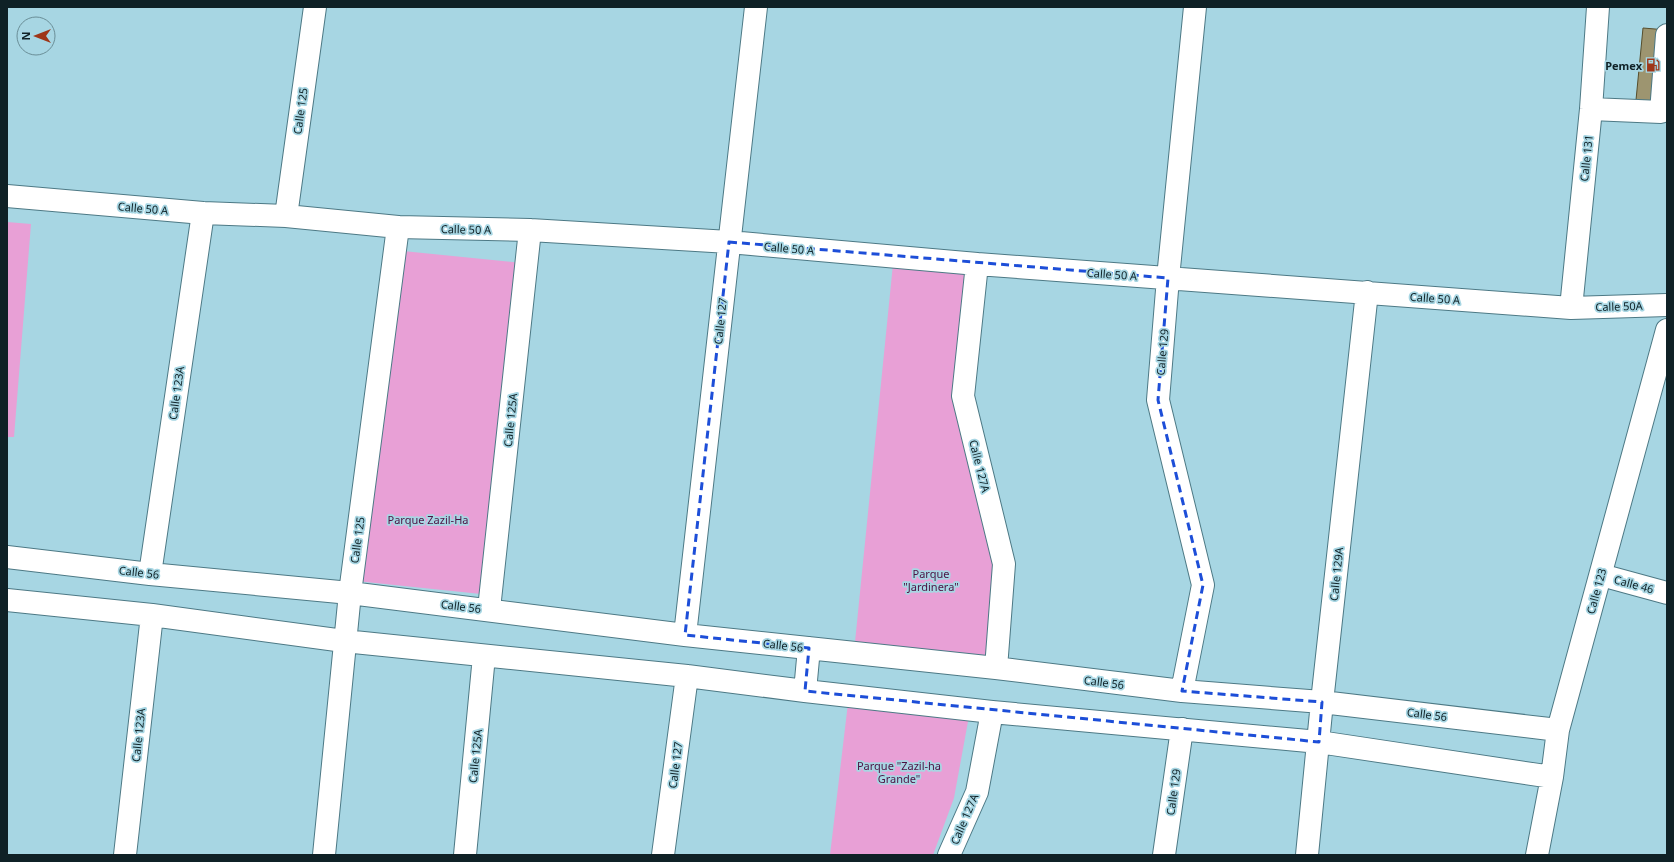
<svg xmlns="http://www.w3.org/2000/svg" width="1674" height="862" viewBox="0 0 1674 862" font-family="'Noto Sans',sans-serif">
  <style>
    .green { fill: #e8a0d6 }
    .building { fill: #9d9570; stroke: #574e2c }
    .lines { fill: none; stroke-linecap: round; stroke-linejoin: round }
    .minor-casing { stroke: #4d7985; stroke-width: 24 }
    .minor { stroke: #fff; stroke-width: 22 }
    .marked { fill: none; stroke: #1d4ed8; stroke-width: 3; stroke-dasharray: 8 5; stroke-linejoin: round }
    .labels { text-anchor: middle; dominant-baseline: central; stroke-width: 3.5; stroke-linejoin: round; paint-order: stroke }
    .poi-label { font-size: 11px; font-weight: bold; fill: #0f2126; stroke: #a7d6e3; text-anchor: end }
    .street-label { font-size: 11px; fill: #0f2126; stroke: #a7d6e3 }
    .park-label { font-size: 11px; fill: #4d1142; stroke: #a7d6e3 }
  </style>
  <rect width="100%" height="100%" fill="#a7d6e3"/>
  <path class="green" d="M7,222L31,224L14,437H7Z
    M403,251L522,263L481,594L356,581Z
    M893,264L973,271L959,404L1001,572L994,656L855,642Z
    M848,703L969,716L954,798L933,855H830Z"/>
  <path class="building" d="M1643,28L1667,30V104L1636,100Z"/>
  <g class="lines">
    <g class="minor-casing">
      <path id="minor" d="M1591,109L1661,112L1667,35
        M7,196L203,213L286,216L398,227L530,230L729,242L977,264L1571,308L1667,305
        M286,216L315,7
        M977,264L963,396L1004,564L996,668
        M1571,308L1591,109L1598,7
        M7,557L150,574L350,593L685,635L996,668L1182,691L1322,702L1558,730
        M150,574L203,213
        M1601,575L1667,593
        M7,600L152,615L344,641L687,676L805,691L992,712L1319,742L1552,777
        M489,609L530,230
        M685,635L756,7
        M805,691L809,648
        M1182,691L1203,585L1158,400L1168,278L1195,7
        M125,855L152,615
        M324,855L350,593L398,227
        M465,855L484,656
        M663,855L687,676
        M949,855L977,792L992,712
        M1164,855L1182,729
        M1307,855L1322,702L1367,292
        M1537,855L1552,777L1558,730L1667,330"/>
    </g>
    <use href="#minor" class="minor"/>
  </g>
  <path class="marked" d="M729,242L1168,278L1158,400L1203,585L1182,691L1322,702L1319,742L805,691L809,648L685,635Z"/>
  <defs>
    <g id="fuel-bare" transform="scale(1.08)"><path d="M-5.5-6h7V0h2V4h1.3V-2.5L3-4.5l.8-.8L6-3V5H2.5V1h-1V6h-7ZM-4.2-4.7v3.2H.2V-4.7Z" fill="#9e3618" stroke="#a7d6e3" stroke-width="2.5" paint-order="stroke"/></g>
  </defs>
  <g fill-rule="evenodd">
    <use href="#fuel-bare" x="1653" y="65"/>
  </g>
  <g class="labels">
    <g class="poi-label">
      <text x="1642" y="65">Pemex</text>
    </g>
    <g class="street-label">
      <text transform="translate(300 111) rotate(-82)">Calle 125</text>
      <text transform="translate(1586 158) rotate(-84)">Calle 131</text>
      <text transform="translate(143 208) rotate(5)">Calle 50 A</text>
      <text transform="translate(466 229) rotate(1)">Calle 50 A</text>
      <text transform="translate(789 248) rotate(5)">Calle 50 A</text>
      <text transform="translate(1112 274) rotate(4)">Calle 50 A</text>
      <text transform="translate(1435 298) rotate(4)">Calle 50 A</text>
      <text transform="translate(1619 306) rotate(-2)">Calle 50A</text>
      <text transform="translate(720 321) rotate(-84)">Calle 127</text>
      <text transform="translate(1162 352) rotate(-85)">Calle 129</text>
      <text transform="translate(176 393) rotate(-82)">Calle 123A</text>
      <text transform="translate(510 420) rotate(-84)">Calle 125A</text>
      <text transform="translate(980 466) rotate(76)">Calle 127A</text>
      <text transform="translate(357 540) rotate(-82)">Calle 125</text>
      <text transform="translate(139 572) rotate(6)">Calle 56</text>
      <text transform="translate(1336 574) rotate(-84)">Calle 129A</text>
      <text transform="translate(1634 584) rotate(15)">Calle 46</text>
      <text transform="translate(1596 591) rotate(-75)">Calle 123</text>
      <text transform="translate(461 606) rotate(7)">Calle 56</text>
      <text transform="translate(783 645) rotate(6)">Calle 56</text>
      <text transform="translate(1104 682) rotate(7)">Calle 56</text>
      <text transform="translate(1427 714) rotate(7)">Calle 56</text>
      <text transform="translate(138 735) rotate(-84)">Calle 123A</text>
      <text transform="translate(475 756) rotate(-84)">Calle 125A</text>
      <text transform="translate(675 765) rotate(-83)">Calle 127</text>
      <text transform="translate(1173 792) rotate(-82)">Calle 129</text>
      <text transform="translate(964 819) rotate(-67)">Calle 127A</text>
    </g>
    <g class="park-label">
      <text x="428" y="519">Parque Zazil-Ha</text>
      <text x="931" y="573">Parque<tspan x="931" dy="13">"Jardinera"</tspan></text>
      <text x="899" y="765">Parque "Zazil-ha<tspan x="899" dy="13">Grande"</tspan></text>
    </g>
  </g>
  <rect width="1674" height="862" fill="none" stroke="#0f2126" stroke-width="16"/>
  <g transform="translate(36 36) rotate(270)"><circle r="19" fill="#a7d6e3" stroke="#6a8e97"/>
  <path d="M0-3L7 15L0 10L-7 15Z" fill="#9e3618"/>
  <text y="-6" font-size="11" font-weight="bold" text-anchor="middle" fill="#0f2126">N</text>
  </g>
</svg>
